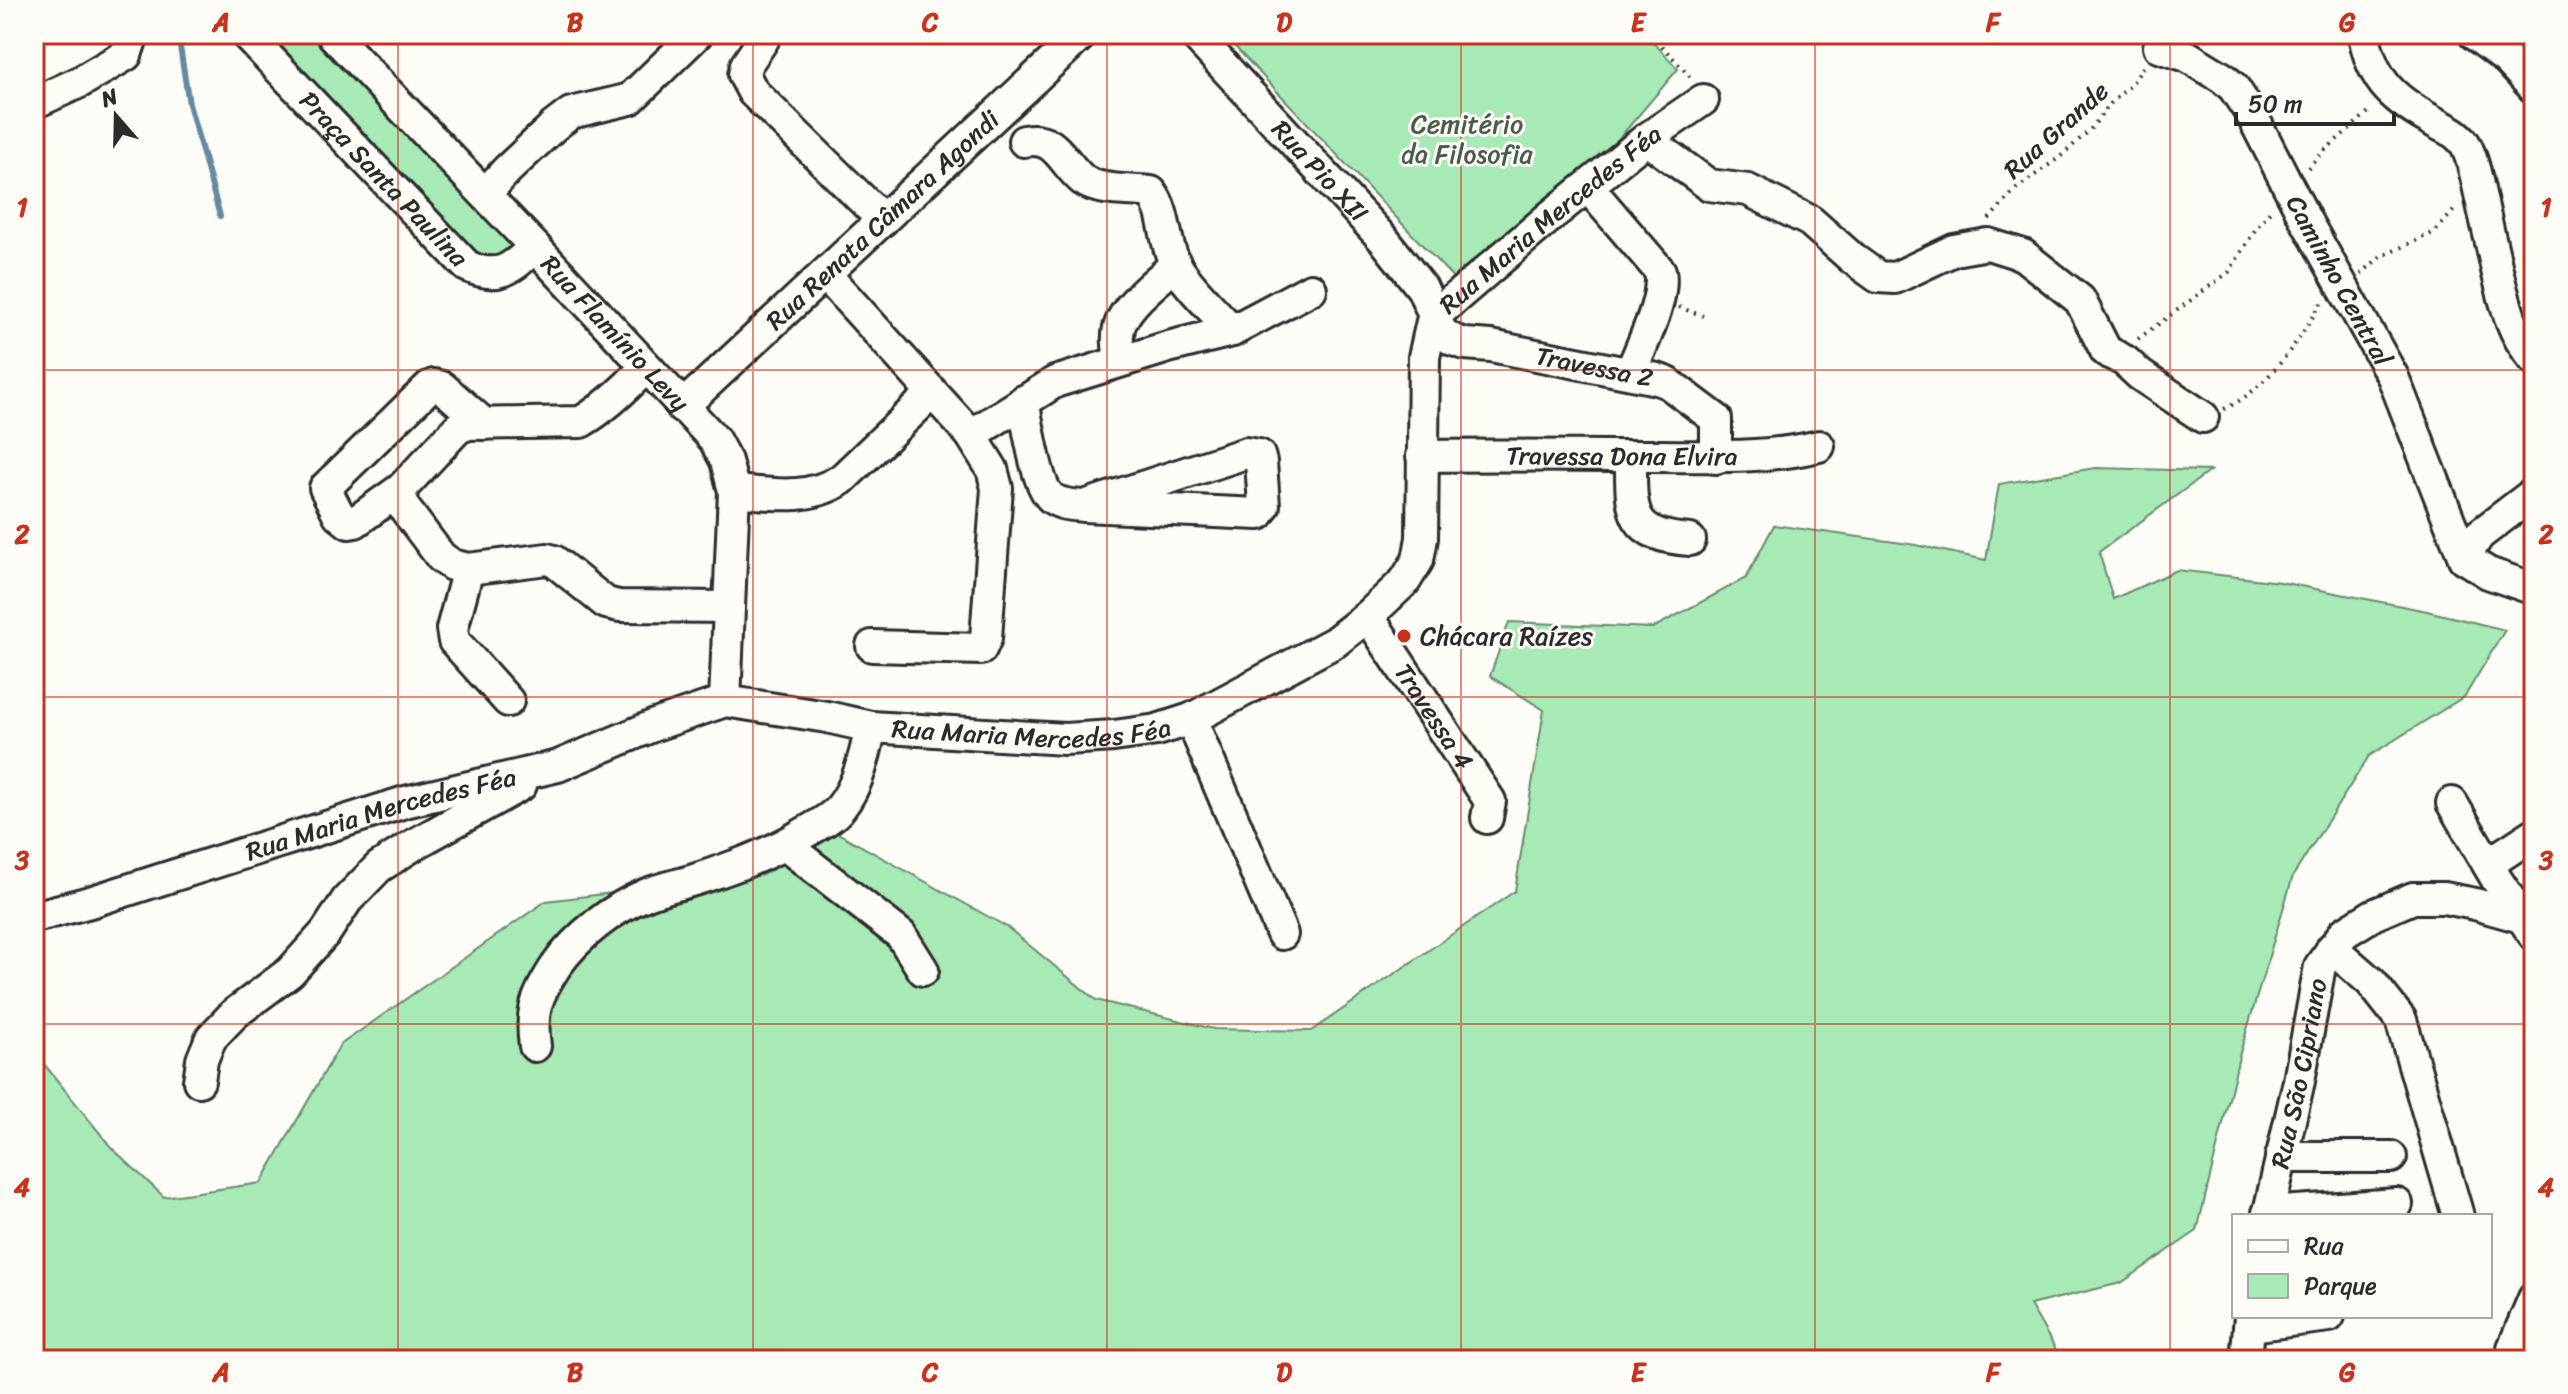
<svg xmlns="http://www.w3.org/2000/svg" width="2568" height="1394" viewBox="0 0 2568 1394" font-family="Sriracha,sans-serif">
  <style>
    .green { fill: #a7eab5; stroke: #698a70; stroke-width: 2 }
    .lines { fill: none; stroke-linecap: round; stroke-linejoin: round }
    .stream { stroke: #65899f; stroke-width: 6 }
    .minor-casing { stroke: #2b2b2b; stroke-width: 36 }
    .path { stroke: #2b2b2b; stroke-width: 4; stroke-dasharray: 2 6; stroke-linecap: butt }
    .minor { stroke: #fdfcf7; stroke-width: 30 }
    .grid { fill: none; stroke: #c8321e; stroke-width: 2; stroke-opacity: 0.55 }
    .poi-dot { fill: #c8321e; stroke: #fdfcf7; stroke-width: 3 }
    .labels { text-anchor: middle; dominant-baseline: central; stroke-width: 6; stroke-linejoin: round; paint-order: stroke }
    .park-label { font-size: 26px; fill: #4a5b4e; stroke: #fdfcf7 }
    .street-label { font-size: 26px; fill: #2b2b2b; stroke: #fdfcf7 }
    .poi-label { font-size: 26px; fill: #2b2b2b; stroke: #fdfcf7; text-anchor: start }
    .neatline { fill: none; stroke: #c8321e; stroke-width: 3 }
    .grid-label { font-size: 26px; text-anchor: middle; font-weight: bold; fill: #c8321e }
  </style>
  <rect width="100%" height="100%" fill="#fdfcf7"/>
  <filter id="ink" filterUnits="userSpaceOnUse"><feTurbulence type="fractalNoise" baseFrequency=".0125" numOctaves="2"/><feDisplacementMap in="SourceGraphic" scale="16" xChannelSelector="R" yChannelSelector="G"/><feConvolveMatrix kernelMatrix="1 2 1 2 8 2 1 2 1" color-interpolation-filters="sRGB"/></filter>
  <g filter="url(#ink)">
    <path class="green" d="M260,34H329L506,227L514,259L480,257Z
      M1223,34H1646L1678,69L1604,156L1460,285Z
      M2095,468L2210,471L2099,552L2113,599L2177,570L2280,582L2427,611L2505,630L2465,696L2369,756L2293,876L2240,1053L2197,1231L2121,1283L2030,1305L2062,1360H34V1059H40L111,1147L164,1197L261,1183L340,1045L546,901L762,875L834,831L1007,927L1096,1000L1214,1029L1311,1031L1515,891L1544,710L1490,676L1509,622L1653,628L1746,578L1774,525L1916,545L1986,560L1999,484Z"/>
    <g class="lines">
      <path class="stream" d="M178,34L189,104L220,216"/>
      <g class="minor-casing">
        <g id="minor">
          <path id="s1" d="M246,34L467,266C499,281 512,268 535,247"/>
          <path id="s2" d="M332,34L535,247L714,439L726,461L734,491L725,701"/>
          <path id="s3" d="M1194,34L1385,241L1422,288L1442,333L1453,340L1465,344L1491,346L1657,379L1668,383L1716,419V458"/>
          <path d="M2364,34C2372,83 2396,101 2438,124C2449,130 2460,134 2466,146C2474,162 2477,181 2481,199C2486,222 2492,246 2497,270C2505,303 2511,332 2534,359"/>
          <path d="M2474,34L2508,60L2534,88"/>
          <path d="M763,40L746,65L744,75L753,92L883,220"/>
          <path id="s4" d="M2159,47L2187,56L2223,78L2234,88L2253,117L2305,219L2393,377L2464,558"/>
          <path d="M34,103L80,82L126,55L133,34"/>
          <path d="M1646,139L1709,185L1748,190L1810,221L1853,259L1878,277L1895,278L1954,250L1988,244L2023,255L2080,300L2106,351L2125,361L2140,375L2203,417"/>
          <path d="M1024,141C1056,134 1062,163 1083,180C1100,192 1129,189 1151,192C1167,213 1163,240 1175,263C1185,284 1216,312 1232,331"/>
          <path d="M1588,187L1660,271C1666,298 1641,346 1631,372"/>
          <path d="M485,194L507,170L554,126L571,113L630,99L697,34"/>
          <path d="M825,274L971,435L992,469L997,488L986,638L981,649L872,646"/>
          <path d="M1120,361C1119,352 1117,343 1118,335C1119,308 1157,282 1175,265"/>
          <path d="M645,368C626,388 605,408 581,422L468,424L458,428L401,489L402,505L441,557L452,565L468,569L547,559L554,561L606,603L619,606L729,607"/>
          <path d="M1023,401C1028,422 1036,488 1053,499C1062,505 1073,505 1084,506L1246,453L1259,455L1261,462L1264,506L1259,514L1084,506"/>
          <path id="s5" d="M682,407L1082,34"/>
          <path d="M971,435L1055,382L1168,347L1232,331L1311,289"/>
          <path id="s6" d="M1422,456C1499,455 1577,456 1655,456C1710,456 1765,459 1819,446"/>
          <path d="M1631,457C1631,510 1628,536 1690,540"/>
          <path d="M401,489L355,522L349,523L339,515L325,488L429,387L434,385L442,387L484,424"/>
          <path d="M734,491C772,494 809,501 842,479L932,393"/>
          <path d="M2464,558L2479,535L2534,493"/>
          <path d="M2464,558L2488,573L2534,589"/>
          <path d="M468,569L452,629L454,641L508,701"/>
          <path id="s7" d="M1368,616L1490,801L1487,818"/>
          <path d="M1191,719L1282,934"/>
          <path d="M2452,803L2497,880L2534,935"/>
          <path d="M785,845L901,935L923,970"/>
          <path d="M2488,864L2534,834"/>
          <path id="s8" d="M34,917L90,902L405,802L558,766L655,725L725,701L827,717L871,727L1065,739L1114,736L1157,730L1191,719L1335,642L1368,616L1405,581L1418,560L1422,538L1424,357L1433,317L1553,214L1646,139L1703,100"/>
          <path d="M2332,948L2371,982L2401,1020L2458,1216"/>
          <path d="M535,1046C530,1011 537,995 556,966C577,936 613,908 647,894C662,888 678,885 694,880C731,868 768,855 801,835C814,827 831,820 841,807C859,784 865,754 871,727"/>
          <path d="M199,1081L202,1060L211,1038L234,1014L290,972L326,932L347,900L379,867L415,844L521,785"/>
          <path d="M2281,1157H2391"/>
          <path d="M2268,1213L2397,1204"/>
          <path id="s9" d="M2268,1216L2299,1081L2320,966L2344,933L2373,915L2413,898H2444L2475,904L2521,917"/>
          <path d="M2250,1326L2329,1316"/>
          <path d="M2246,1360L2250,1316"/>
          <path d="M2514,1360L2513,1348L2534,1298"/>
        </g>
      </g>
      <path class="path" d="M1651,34L1693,80
        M2308,168L2323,152L2372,109
        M1989,219L2016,189L2061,156L2089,131L2111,103L2131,85L2144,66
        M2361,274L2380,257L2435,232L2457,207
        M1679,307L1703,316
        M2138,339L2229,272L2255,230L2273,207
        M2224,409C2268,389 2298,341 2322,302"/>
      <use href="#minor" class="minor"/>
    </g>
  </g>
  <path class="grid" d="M398,34V1360M753,34V1360M1107,34V1360M1461,34V1360M1815,34V1360M2170,34V1360M34,370H2534M34,697H2534M34,1024H2534"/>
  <circle class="poi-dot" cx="1404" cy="636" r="8"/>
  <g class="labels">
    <g class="park-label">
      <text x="1467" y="124">Cemitério<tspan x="1467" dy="30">da Filosofia</tspan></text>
    </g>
    <g class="street-label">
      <text transform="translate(2056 130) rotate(-42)">Rua Grande</text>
      <text stroke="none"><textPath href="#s3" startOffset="186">Rua Pio XII</textPath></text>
      <text stroke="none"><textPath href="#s1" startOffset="200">Praça Santa Paulina</textPath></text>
      <text stroke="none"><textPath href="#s8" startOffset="1874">Rua Maria Mercedes Féa</textPath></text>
      <text stroke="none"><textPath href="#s5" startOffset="274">Rua Renata Câmara Agondi</textPath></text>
      <text stroke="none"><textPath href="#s4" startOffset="306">Caminho Central</textPath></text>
      <text stroke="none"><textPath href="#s2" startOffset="412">Rua Flamínio Levy</textPath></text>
      <text stroke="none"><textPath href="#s3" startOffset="548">Travessa 2</textPath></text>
      <text stroke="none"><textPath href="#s6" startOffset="200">Travessa Dona Elvira</textPath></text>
      <text stroke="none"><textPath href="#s7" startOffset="120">Travessa 4</textPath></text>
      <text stroke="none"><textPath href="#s8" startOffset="1034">Rua Maria Mercedes Féa</textPath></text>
      <text stroke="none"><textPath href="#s8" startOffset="362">Rua Maria Mercedes Féa</textPath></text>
      <text stroke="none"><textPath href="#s9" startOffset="146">Rua São Cipriano</textPath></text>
    </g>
    <g class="poi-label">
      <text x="1420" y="636">Chácara Raízes</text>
    </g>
  </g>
  <rect width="2568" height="1394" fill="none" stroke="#fdfcf7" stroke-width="88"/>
  <rect x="2232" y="1214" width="260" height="104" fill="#fdfcf7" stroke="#a9a8a5" stroke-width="2"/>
  <rect x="2248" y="1240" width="40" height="12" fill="#fdfcf7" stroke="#a9a8a5" stroke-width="2"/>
  <text x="2304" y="1254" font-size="24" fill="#2b2b2b">Rua</text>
  <rect x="2248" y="1274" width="40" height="24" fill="#a7eab5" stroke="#a9a8a5" stroke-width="2"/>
  <text x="2304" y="1294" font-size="24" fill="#2b2b2b">Parque</text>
  <g transform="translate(116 116) rotate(340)" stroke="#fdfcf7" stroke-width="6" paint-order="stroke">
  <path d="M0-6L14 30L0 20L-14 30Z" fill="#2b2b2b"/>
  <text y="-12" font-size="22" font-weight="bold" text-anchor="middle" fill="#2b2b2b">N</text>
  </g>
  <path d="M2236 112v12h158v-12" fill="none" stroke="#2b2b2b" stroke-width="4"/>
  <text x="2248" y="112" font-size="24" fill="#2b2b2b" stroke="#fdfcf7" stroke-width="6" paint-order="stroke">50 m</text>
  <rect x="44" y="44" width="2480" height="1306" class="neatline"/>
  <g class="grid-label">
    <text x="221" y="31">A</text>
    <text x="575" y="31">B</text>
    <text x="930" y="31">C</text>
    <text x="1284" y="31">D</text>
    <text x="1638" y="31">E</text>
    <text x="1993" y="31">F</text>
    <text x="2347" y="31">G</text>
    <text x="22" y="216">1</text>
    <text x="2546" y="216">1</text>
    <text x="22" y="543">2</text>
    <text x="2546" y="543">2</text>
    <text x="22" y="869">3</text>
    <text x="2546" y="869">3</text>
    <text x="22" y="1196">4</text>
    <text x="2546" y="1196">4</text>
    <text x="221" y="1381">A</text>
    <text x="575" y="1381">B</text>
    <text x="930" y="1381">C</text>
    <text x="1284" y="1381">D</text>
    <text x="1638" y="1381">E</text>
    <text x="1993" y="1381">F</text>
    <text x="2347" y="1381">G</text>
  </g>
</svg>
